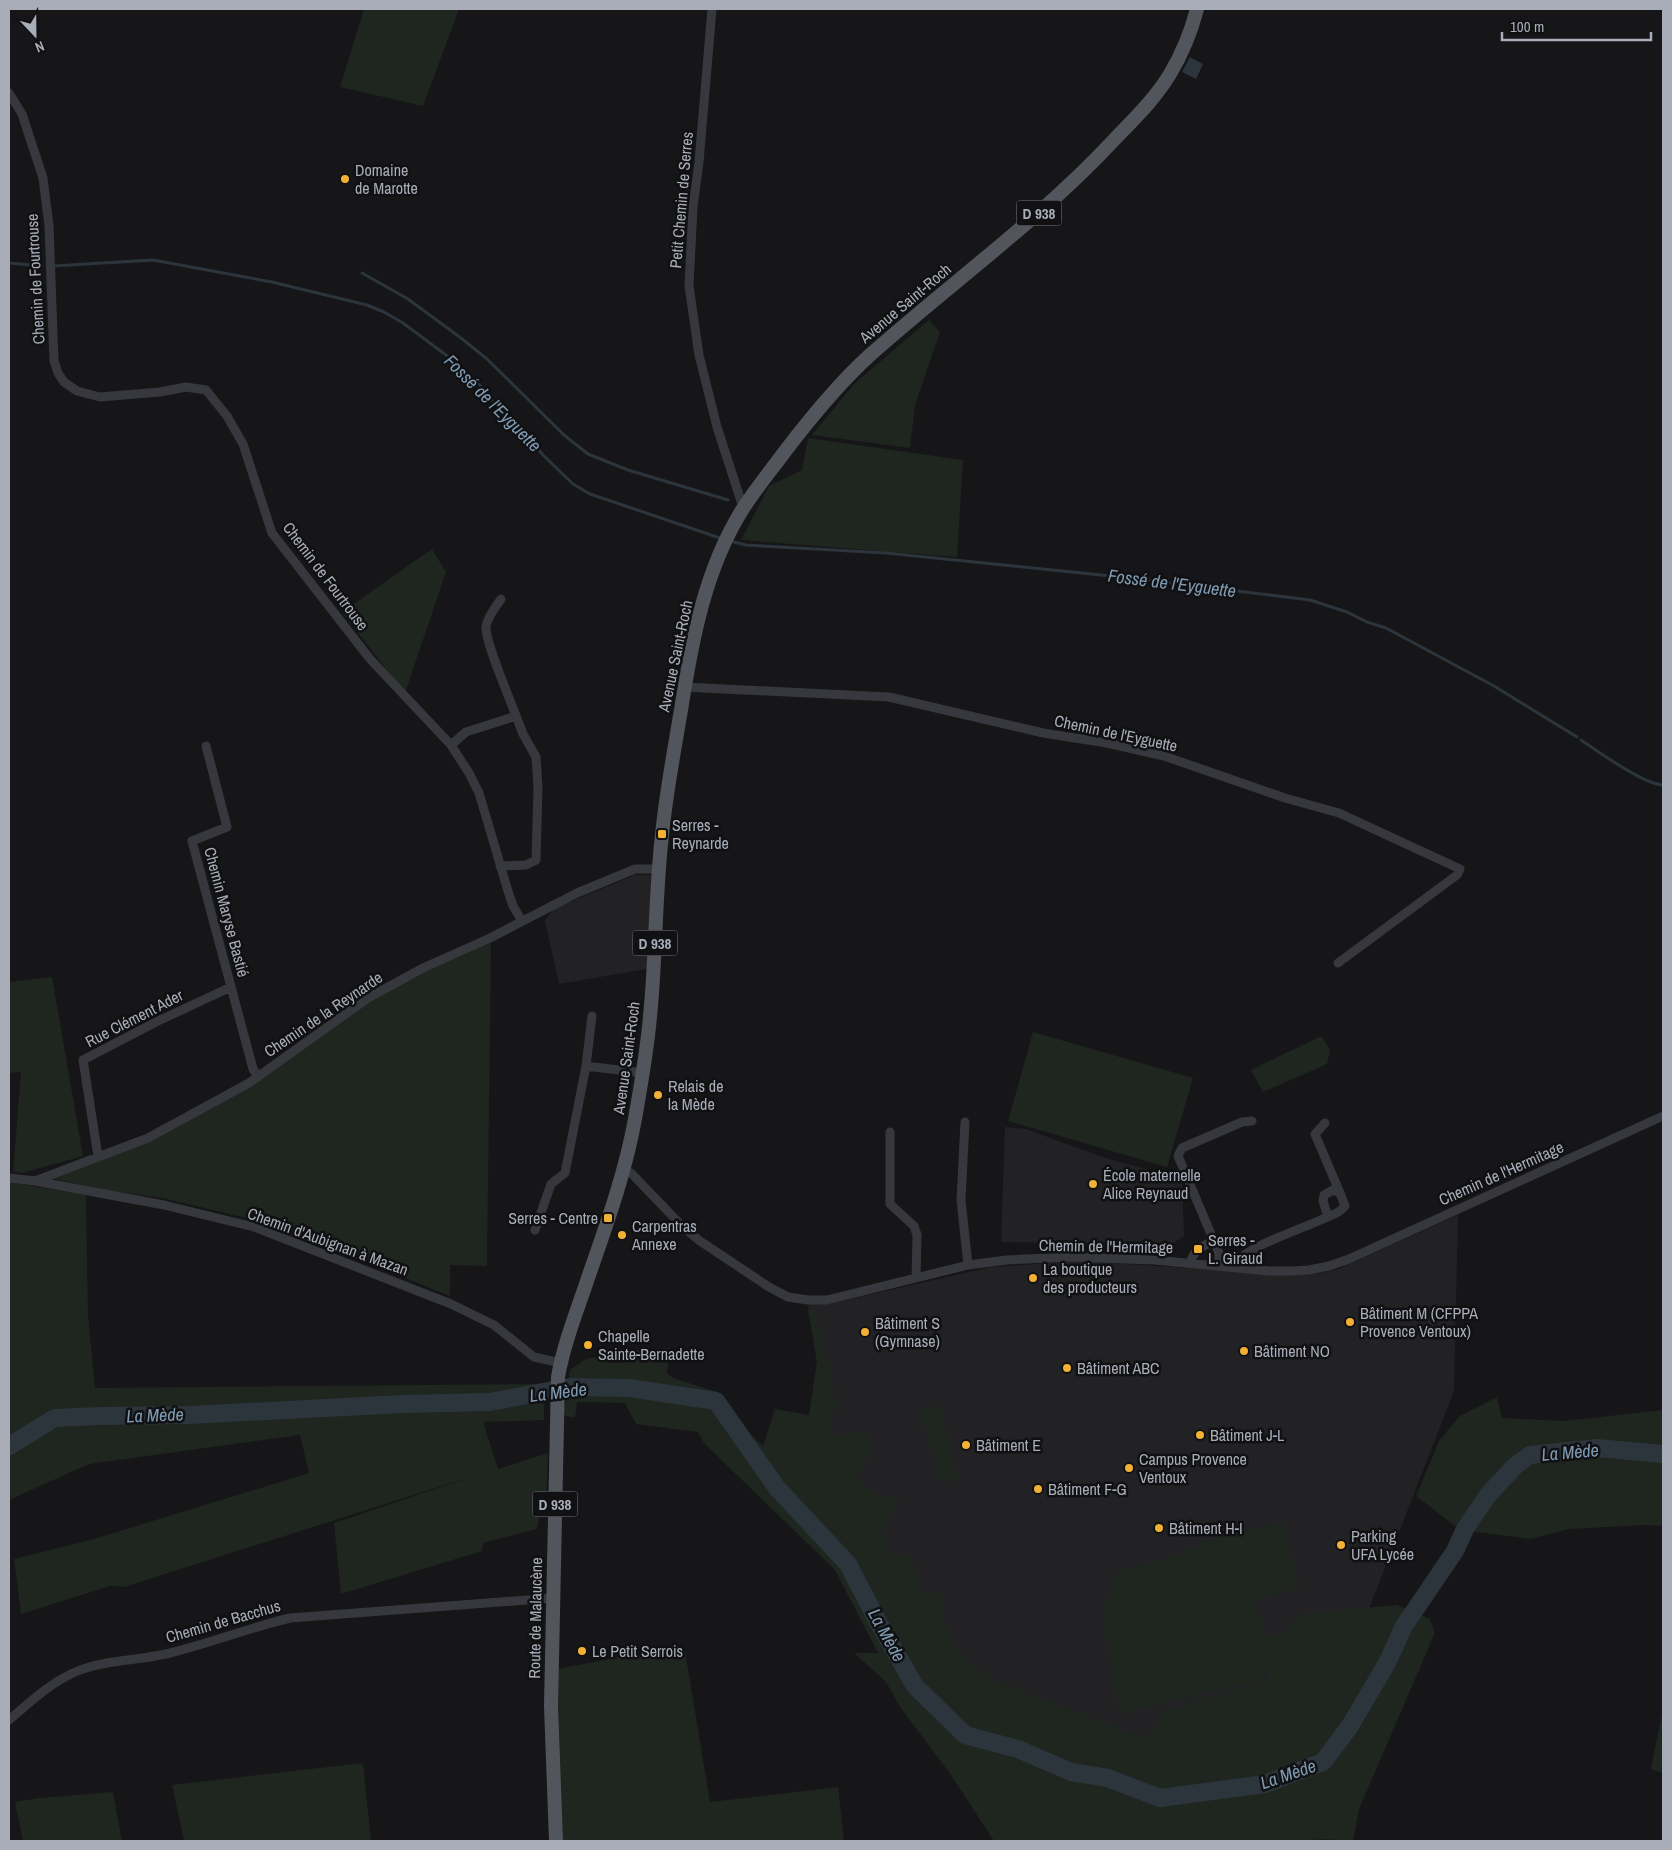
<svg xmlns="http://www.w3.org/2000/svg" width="1672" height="1850" viewBox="0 0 1672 1850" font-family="'Archivo Narrow',sans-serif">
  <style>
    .built { fill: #222225 }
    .green { fill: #1e261f }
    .water { fill: #2c353c }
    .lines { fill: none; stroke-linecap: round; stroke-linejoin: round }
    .stream { stroke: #2c353c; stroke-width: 3 }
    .river { stroke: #2c353c; stroke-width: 18 }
    .minor { stroke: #37383d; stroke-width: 9 }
    .primary { stroke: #53555c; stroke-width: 14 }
    .poi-dot { fill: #f2b134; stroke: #111113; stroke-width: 2 }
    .labels { text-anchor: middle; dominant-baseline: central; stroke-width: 5; stroke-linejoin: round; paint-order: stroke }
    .shield { fill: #111113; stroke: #7b7e86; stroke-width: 1 }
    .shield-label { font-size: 15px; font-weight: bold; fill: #a8adb8 }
    .poi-label { font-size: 16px; fill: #a8adb8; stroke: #111113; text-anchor: start }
    .street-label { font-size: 16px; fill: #a8adb8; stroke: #111113 }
    .water-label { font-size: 18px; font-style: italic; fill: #7f9bb3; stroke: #111113 }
  </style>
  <rect width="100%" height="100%" fill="#161618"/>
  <path class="built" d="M635,875H653L647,969L559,984L545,921L553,909Z
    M1005,1127L1026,1129L1102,1157L1182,1179L1184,1236L1172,1244L1001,1242Z
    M1458,1215L1454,1391L1353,1650L1182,1754L925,1653L809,1416L817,1362L808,1309L809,1304H829L991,1267L1052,1263L1082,1261L1294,1275L1317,1274L1338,1269Z"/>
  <path class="green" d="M364,9H459L423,106L340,87Z
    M929,320L940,332L915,405L910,448L812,435L854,384Z
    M808,438L963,460L957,557L741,540L769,486L802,470Z
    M432,549L446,572L405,693L342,612Z
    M491,941L487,1266L450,1265V1296L346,1254L251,1219L162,1198L104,1190L51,1178L155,1139L368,1000L425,971Z
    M52,977L83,1156L22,1173L13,1172L21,1072L9,1073V982Z
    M1033,1032L1193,1078L1167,1167L1008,1121Z
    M1321,1036L1330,1050L1327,1064L1263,1092L1251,1070Z
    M9,1182L86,1195L88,1316L95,1388L544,1384V1420L483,1422L498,1469L548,1453L546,1506L540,1509L537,1529L483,1543L482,1551L341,1594L334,1523L480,1474L124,1587L110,1586L21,1614L14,1559L94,1539L309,1473L300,1435L89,1464L9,1500Z
    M815,1308L837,1407L828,1421L832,1436L865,1430L872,1450L856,1480L873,1492L900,1502L882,1530L888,1556L911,1554L920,1594L940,1593L943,1618L952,1639L969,1662L994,1680L1145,1739L1166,1711L1267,1679L1265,1639L1264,1678L1119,1715L1102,1613L1119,1569C1153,1568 1181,1550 1213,1540C1237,1533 1261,1528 1284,1522L1299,1587L1254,1600L1264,1631L1265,1637L1281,1633L1301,1614L1397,1605L1430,1619L1435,1633L1359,1809L1353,1841L1304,1838L1335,1841H994L951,1775L900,1707L886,1682L854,1653H878L835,1570L704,1443L698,1432L636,1424L625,1403L577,1402L575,1418L563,1415L570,1370L586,1359L631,1350L670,1348L667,1373L673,1378L717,1392L740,1424L763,1446L775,1409L809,1415L817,1362L808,1309Z
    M1497,1397L1502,1418L1564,1421L1663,1410V1450L1595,1444L1528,1451L1509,1465L1482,1495L1459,1529L1416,1496L1439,1441L1460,1416Z
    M939,1405L959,1481H940L920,1411Z
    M1596,1452L1663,1458V1526L1645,1525L1569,1529L1531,1539L1468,1531L1491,1496L1517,1469L1531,1459Z
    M662,1646L685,1651L710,1802L838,1787L844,1841H561L557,1669L637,1654Z
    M1663,1709V1773L1651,1769Z
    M363,1763L371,1841H184L172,1785Z
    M113,1792L122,1841H23L15,1802L39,1798Z"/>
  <path class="water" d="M1190,57L1203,64L1196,79L1182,72Z"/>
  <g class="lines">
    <path class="stream" d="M9,263L42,266
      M53,266L153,260L272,282L367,305L384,312L403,323L450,358L478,383L503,414L531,440L543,455L573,484L590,494L720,538
      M362,273L408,299L461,338L487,359L564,435L588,454L628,470L728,500
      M734,542L746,545L886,553L1130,578L1310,600L1347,612L1367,622L1386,628L1494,686L1577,737
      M1581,740C1599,752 1643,784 1663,785"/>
    <path class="river" d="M9,1446L55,1418L99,1416L189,1415L402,1404L490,1402L570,1387L629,1388L716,1401L777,1488L848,1564L878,1622L915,1686L965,1735L1018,1749L1071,1772L1108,1778L1160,1798L1265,1784L1323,1762L1350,1726L1387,1663L1404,1626L1455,1551L1465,1529L1488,1495L1515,1466L1530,1455L1597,1448L1663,1454"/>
    <path class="minor" d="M712,9L699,162L693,207L689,286L699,355L717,427L741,501L745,505
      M9,93L22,114L43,178L49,226L54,361L58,373L64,382L77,391L100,397L160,392L186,387L206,390L227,416L243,444L272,533L370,659L451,745L469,773L479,793L508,891L513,906L522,921
      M501,599C496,607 487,617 486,627C485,642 510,699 516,716
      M684,687L889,697L1043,733L1107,743L1164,756L1285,798L1339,813L1460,869L1457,875L1338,963
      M451,745L466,732L516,716L523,734L536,757L538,787L536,860L526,865L500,866
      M206,746L227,827L192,841L253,1069L258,1077
      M586,1066L592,1016
      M965,1122L961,1200L968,1265
      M1325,1123L1315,1134L1340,1193
      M890,1132V1204L914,1226L917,1235L916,1278
      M98,1156L83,1060L158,1021L231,987
      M624,1171L631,1173L683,1227L700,1241L769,1287L788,1297L808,1300H827L968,1265L1007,1260L1071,1257L1154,1260L1269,1271H1293L1309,1270L1329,1266L1349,1259L1663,1116
      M9,1178L35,1181L164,1205L254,1227L451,1304L494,1325L534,1357L561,1363
      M35,1181L148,1138L249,1083L368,998L423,968L490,938L577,893L635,869H659
      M535,1230L551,1184L565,1173L586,1066L643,1073
      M1190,1263C1194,1250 1202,1246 1214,1241
      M1219,1265V1253L1178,1156L1182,1148L1242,1122L1252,1121
      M1233,1266C1245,1246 1303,1229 1325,1218C1332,1215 1340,1213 1345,1206L1340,1193L1333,1190L1324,1195L1323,1201L1328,1217
      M9,1720C29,1703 49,1684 73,1673C101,1660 135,1661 166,1654C208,1644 248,1628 290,1618L553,1598"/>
    <path class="primary" d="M556,1841L551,1706L558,1377C564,1343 577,1311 588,1278C606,1226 625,1174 635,1119C641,1085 647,1051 650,1017C656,957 655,896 662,835C666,793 674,752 681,710C692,640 705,568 744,507C757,487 772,469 786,450C812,416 838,384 870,355C951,283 1039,220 1113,141C1133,120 1155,99 1170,74C1182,54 1191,32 1197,9"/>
  </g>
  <g class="poi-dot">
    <circle cx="345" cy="179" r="5"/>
    <rect x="657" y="829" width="10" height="10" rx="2.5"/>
    <circle cx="658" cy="1095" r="5"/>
    <circle cx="1093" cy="1184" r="5"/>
    <rect x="603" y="1213" width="10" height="10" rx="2.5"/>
    <circle cx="622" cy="1235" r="5"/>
    <rect x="1193" y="1244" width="10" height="10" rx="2.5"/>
    <circle cx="1033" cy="1278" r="5"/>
    <circle cx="1350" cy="1322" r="5"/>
    <circle cx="865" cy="1332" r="5"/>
    <circle cx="588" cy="1345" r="5"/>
    <circle cx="1244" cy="1351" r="5"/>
    <circle cx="1067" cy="1368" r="5"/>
    <circle cx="1200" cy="1435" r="5"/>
    <circle cx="966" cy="1445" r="5"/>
    <circle cx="1129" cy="1468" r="5"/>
    <circle cx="1038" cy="1489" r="5"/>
    <circle cx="1159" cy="1528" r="5"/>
    <circle cx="1341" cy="1545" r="5"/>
    <circle cx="582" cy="1651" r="5"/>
  </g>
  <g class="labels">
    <g class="shield">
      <rect x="1016.5" y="200.5" width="45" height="25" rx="4"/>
      <rect x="632.5" y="930.5" width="45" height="25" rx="4"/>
      <rect x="532.5" y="1491.5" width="45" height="25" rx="4"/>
    </g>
    <g class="shield-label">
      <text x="1039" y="213">D 938</text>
      <text x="655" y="943">D 938</text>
      <text x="555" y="1504">D 938</text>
    </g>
    <g class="poi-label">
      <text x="355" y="170">Domaine<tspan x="355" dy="18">de Marotte</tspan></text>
      <text x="672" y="825">Serres -<tspan x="672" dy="18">Reynarde</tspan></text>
      <text x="668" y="1086">Relais de<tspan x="668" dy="18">la Mède</tspan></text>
      <text x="1103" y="1175">École maternelle<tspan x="1103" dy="18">Alice Reynaud</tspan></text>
      <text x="598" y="1218" text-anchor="end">Serres - Centre</text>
      <text x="632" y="1226">Carpentras<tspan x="632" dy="18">Annexe</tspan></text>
      <text x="1208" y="1240">Serres -<tspan x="1208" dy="18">L. Giraud</tspan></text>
      <text x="1043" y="1269">La boutique<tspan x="1043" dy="18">des producteurs</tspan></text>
      <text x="1360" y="1313">Bâtiment M (CFPPA<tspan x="1360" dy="18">Provence Ventoux)</tspan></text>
      <text x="875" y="1323">Bâtiment S<tspan x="875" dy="18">(Gymnase)</tspan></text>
      <text x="598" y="1336">Chapelle<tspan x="598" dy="18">Sainte-Bernadette</tspan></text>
      <text x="1254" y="1351">Bâtiment NO</text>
      <text x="1077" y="1368">Bâtiment ABC</text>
      <text x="1210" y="1435">Bâtiment J-L</text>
      <text x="976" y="1445">Bâtiment E</text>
      <text x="1139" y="1459">Campus Provence<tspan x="1139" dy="18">Ventoux</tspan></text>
      <text x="1048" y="1489">Bâtiment F-G</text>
      <text x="1169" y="1528">Bâtiment H-I</text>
      <text x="1351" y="1536">Parking<tspan x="1351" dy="18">UFA Lycée</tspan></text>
      <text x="592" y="1651">Le Petit Serrois</text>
    </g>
    <g class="street-label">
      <text transform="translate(681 200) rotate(-85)">Petit Chemin de Serres</text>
      <text transform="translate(35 279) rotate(-93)">Chemin de Fourtrouse</text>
      <text transform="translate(905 303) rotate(-40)">Avenue Saint-Roch</text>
      <text transform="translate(326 576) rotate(53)">Chemin de Fourtrouse</text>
      <text transform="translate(675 656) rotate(-78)">Avenue Saint-Roch</text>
      <text transform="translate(1116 733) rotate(12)">Chemin de l'Eyguette</text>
      <text transform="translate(227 912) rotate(75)">Chemin Maryse Bastié</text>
      <text transform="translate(323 1014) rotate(-34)">Chemin de la Reynarde</text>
      <text transform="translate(134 1018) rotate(-27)">Rue Clément Ader</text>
      <text transform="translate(626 1058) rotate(-82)">Avenue Saint-Roch</text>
      <text transform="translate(1501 1173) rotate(-24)">Chemin de l'Hermitage</text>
      <text transform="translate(328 1241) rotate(20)">Chemin d'Aubignan à Mazan</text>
      <text transform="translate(1106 1246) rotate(1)">Chemin de l'Hermitage</text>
      <text transform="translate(535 1618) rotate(-89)">Route de Malaucène</text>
      <text transform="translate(223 1621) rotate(-16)">Chemin de Bacchus</text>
    </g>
    <g class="water-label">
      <text transform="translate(493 403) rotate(45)">Fossé de l'Eyguette</text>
      <text transform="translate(1172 583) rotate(7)">Fossé de l'Eyguette</text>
      <text transform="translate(558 1392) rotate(-7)">La Mède</text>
      <text transform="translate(155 1415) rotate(-2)">La Mède</text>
      <text transform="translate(1570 1452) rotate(-5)">La Mède</text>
      <text transform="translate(887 1635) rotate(61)">La Mède</text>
      <text transform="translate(1288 1774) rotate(-19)">La Mède</text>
    </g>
  </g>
  <rect width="1672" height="1850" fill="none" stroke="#a8adb8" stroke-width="20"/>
  <g transform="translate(35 35) rotate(158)" stroke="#111113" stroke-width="4" paint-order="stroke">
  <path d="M0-4L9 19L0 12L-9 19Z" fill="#a8adb8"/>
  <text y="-8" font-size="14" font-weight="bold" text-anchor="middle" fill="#a8adb8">N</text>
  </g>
  <path d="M1502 32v8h149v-8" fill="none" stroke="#a8adb8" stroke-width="2.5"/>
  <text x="1510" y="32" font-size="15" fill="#a8adb8" stroke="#111113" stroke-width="4" paint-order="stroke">100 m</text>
</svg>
